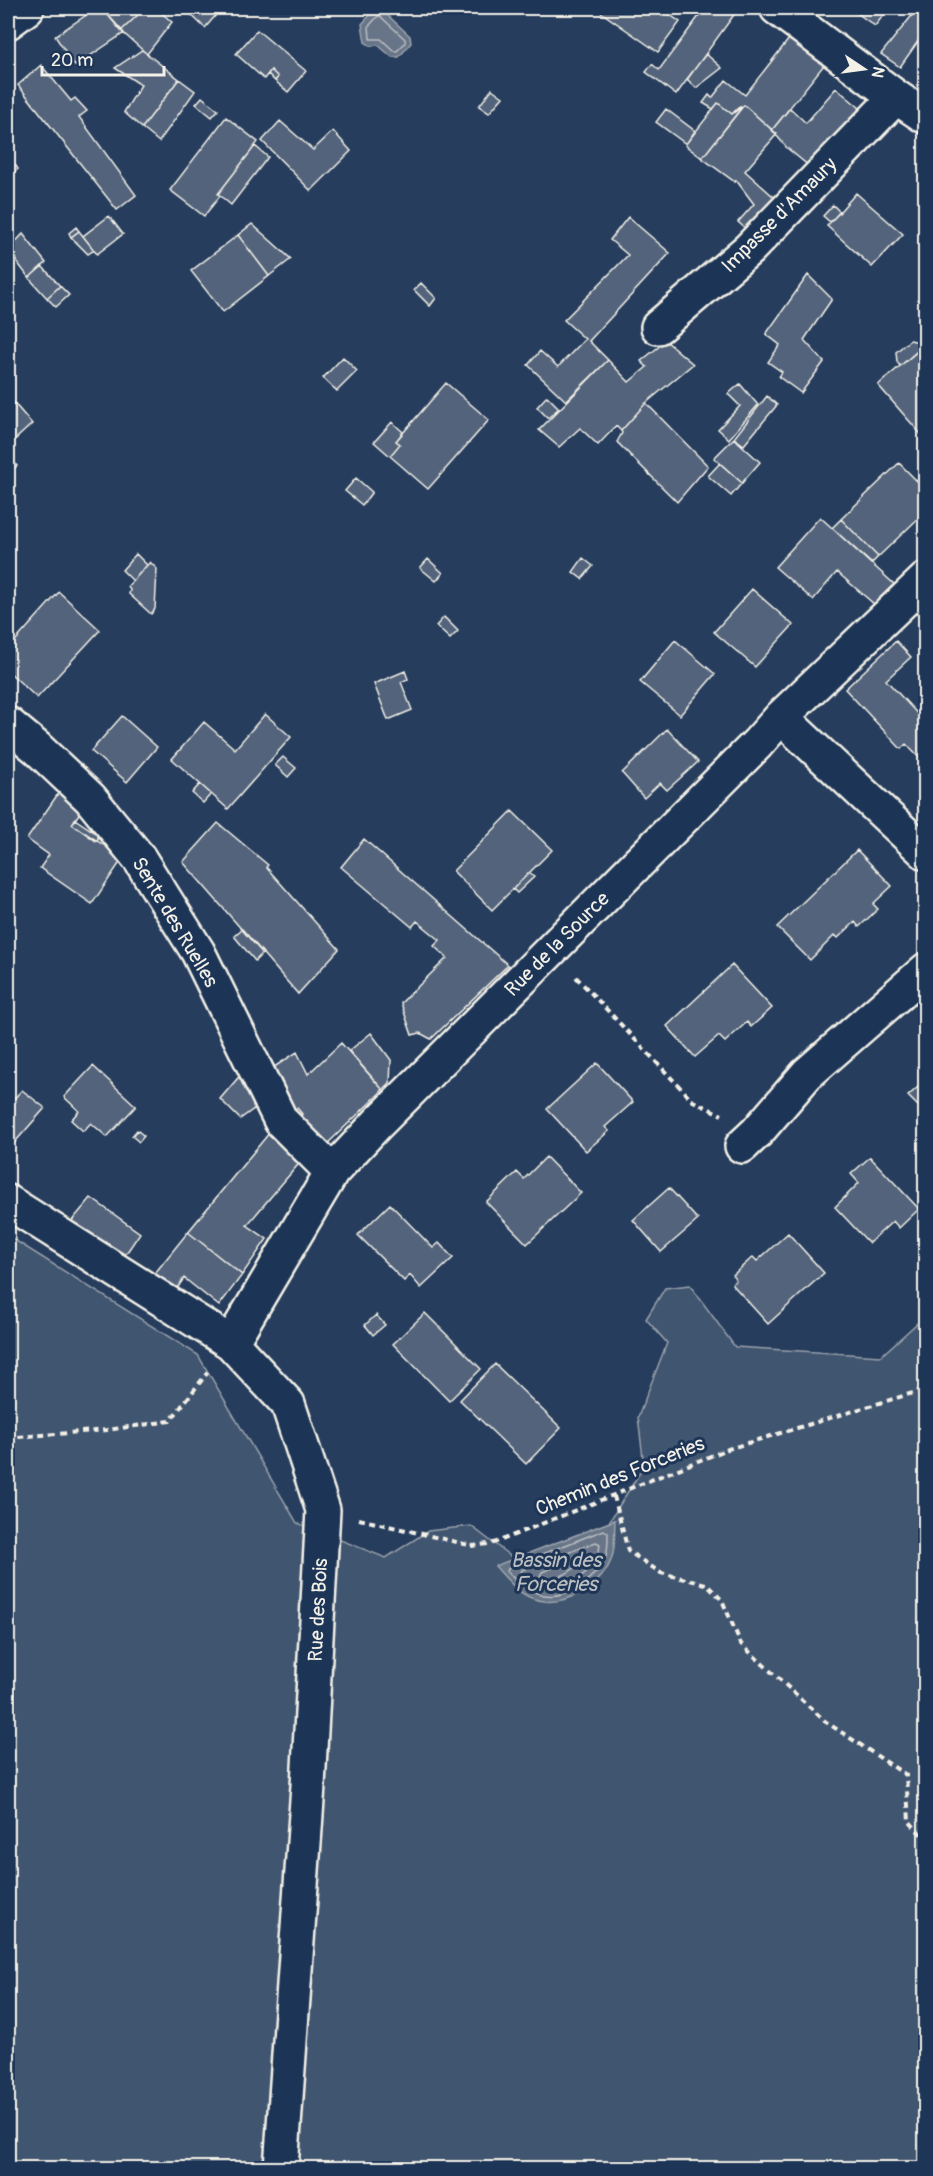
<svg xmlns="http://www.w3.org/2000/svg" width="933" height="2176" viewBox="0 0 933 2176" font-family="Pangolin,sans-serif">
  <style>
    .green { fill: #40546f; stroke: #9aa2ac; stroke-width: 1.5 }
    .water { fill: #677588; stroke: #9fa7ae; stroke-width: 1.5 }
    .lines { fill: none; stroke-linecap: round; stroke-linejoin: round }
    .shore { stroke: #bcbfc2; stroke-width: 1.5 }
    .building { fill: #52647b; stroke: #f4f1e8; stroke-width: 1.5 }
    .minor-casing { stroke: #f4f1e8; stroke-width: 38 }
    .path { stroke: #f4f1e8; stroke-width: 4; stroke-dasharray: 6 4.5; stroke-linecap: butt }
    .minor { stroke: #1d3557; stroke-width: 33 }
    .labels { text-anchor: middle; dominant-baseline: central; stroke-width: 6; stroke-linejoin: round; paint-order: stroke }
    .street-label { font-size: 20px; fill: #f4f1e8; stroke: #1d3557 }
    .water-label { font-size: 21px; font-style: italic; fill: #bcbfc2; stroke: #1d3557 }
  </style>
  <rect width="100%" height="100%" fill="#263d5d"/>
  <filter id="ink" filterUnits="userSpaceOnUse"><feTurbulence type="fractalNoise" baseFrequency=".0167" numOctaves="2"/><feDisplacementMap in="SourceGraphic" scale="12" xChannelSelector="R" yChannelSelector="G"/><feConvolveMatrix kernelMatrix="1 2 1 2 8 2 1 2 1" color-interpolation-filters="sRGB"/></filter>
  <g filter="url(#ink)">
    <path class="green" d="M8,1236L198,1355L297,1523L386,1558L428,1531L471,1526L543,1581L584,1562L644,1466L638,1417L667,1343L646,1319L665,1288L690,1285L735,1347L881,1356L925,1316V2168H8Z"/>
    <path class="water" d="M378,10L383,11L410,36L411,43L399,57H392L378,45L371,46L365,42L362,24L373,12Z
      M615,1520C614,1531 616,1546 612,1557C604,1585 566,1607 538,1600C519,1596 507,1579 495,1566Z"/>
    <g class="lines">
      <path class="shore" d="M377,17L380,16L405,39V43L397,51H394L381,39H370L369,26Z
        M604,1530L608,1533C608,1540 608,1550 606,1556C597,1580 562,1603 537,1593C524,1589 515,1581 507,1571L509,1567Z
        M596,1542L600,1544C598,1580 545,1601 520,1574L522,1570Z
        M578,1558L581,1559V1562C570,1573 555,1582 540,1576L542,1572Z"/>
    </g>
    <path class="building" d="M97,8H102L124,33L75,66L55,36Z
      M102,8H138L141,12L121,31Z
      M140,8H156L172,22L147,54L121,31L141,12Z
      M184,8H222L205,28Z
      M595,8H660L680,22L658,52Z
      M705,8H730L736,12L676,95L646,72L652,64L659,70Z
      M850,8H889L875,26Z
      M918,8H926V30L900,67L881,54Z
      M257,30L306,71L288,92L275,81L278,77L271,70L264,79L236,54Z
      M789,39L824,65L772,130L744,105L732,114L718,103L713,109L703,103L709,95L712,98L726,80L745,95Z
      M142,50L179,79L142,128L124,112L141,85L115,68Z
      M706,54L722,68L696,88L687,79Z
      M41,65L71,101L75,98L87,111L79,117L136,195L117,210L18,85Z
      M271,70L278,77L275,81L268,74Z
      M179,79L195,91L159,142L142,128Z
      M836,88L866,113L815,171L787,148L772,130L790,108L806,123Z
      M492,89L503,97L489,113L479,106Z
      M202,97L218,110L212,117L196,104Z
      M718,103L732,114L740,106L742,107L702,158L685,145Z
      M744,105L777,134L745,171L783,205L755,237L738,222L754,204L736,180L735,182L702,158Z
      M666,109L695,131L686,144L656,122Z
      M226,117L258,142L218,194L220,196L204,216L170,190Z
      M280,121L313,150L333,131L351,151L311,191L262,141Z
      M255,146L268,157L231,205L218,194Z
      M8,154L18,169L8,177Z
      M856,193L903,234L872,267L827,226Z
      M833,205L840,212L830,222L823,216Z
      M109,216L123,234L97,254L83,236Z
      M628,217L670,253L589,341L608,360L566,401L528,365L540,351L558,367L585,339L564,320L628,255L610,240Z
      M252,224L291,259L269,276L238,235Z
      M76,227L79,231L71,237L69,233Z
      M79,231L94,250L88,254L71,237Z
      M23,234L46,263L29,278L8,250Z
      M238,235L269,276L223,312L191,271Z
      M42,266L60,286L47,298L29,278Z
      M808,275L832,299L804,340L824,362L801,393L779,377L782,372L768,362L780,345L766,334Z
      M421,283L436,298L430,306L414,290Z
      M60,286L69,295L56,307L47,298Z
      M910,340L919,342L923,346L900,366L897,362L896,352Z
      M666,341L693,364L646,403L621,431L616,426L598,445L580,428L559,447L539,430L608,360L629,382L647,367L641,361Z
      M926,344V440L878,385Z
      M343,357L357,371L337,391L323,378Z
      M446,383L489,420L428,489L390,456L400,444L396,441Z
      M740,384L758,405L729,439L718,429L740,406L728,394Z
      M8,396L32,424L8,446Z
      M547,396L559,408L548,418L537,407Z
      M767,396L777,405L744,445L734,438Z
      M646,403L708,466L677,502L617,442L622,433L621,431Z
      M392,422L403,432L396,441L400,444L390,456L374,442Z
      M734,438L760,462L742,483L714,458Z
      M8,455L17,466L8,474Z
      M720,463L742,483L731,496L708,476Z
      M899,463L926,490V511L878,557L841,519Z
      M356,478L372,492L362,505L345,491Z
      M820,517L894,584L874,604L837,572L813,600L775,567Z
      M841,519L878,557L871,564L832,528Z
      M136,554L147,565L133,581L122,570Z
      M583,558L593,566L582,579L573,572Z
      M428,559L443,573L436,581L420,568Z
      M150,562L157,569L155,609L151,614L129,594L130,590L128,586Z
      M752,589L793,625L755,667L714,632Z
      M59,592L100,630L37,698L8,671V649Z
      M444,617L458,631L450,639L436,626Z
      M675,640L715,674L680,715L640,682Z
      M896,641L911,657L886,680L926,723V765L906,744L901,749L845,689Z
      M405,671L408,679L401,682L412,710L388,720L374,684Z
      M265,714L291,737L228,809L172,759L204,722L235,749Z
      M122,716L157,747L127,782L91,751Z
      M667,729L698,762L667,790L660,783L644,798L622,773Z
      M283,757L296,768L288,777L275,765Z
      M200,784L211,794L203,803L192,793Z
      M62,788L81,811L72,824L123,858L92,904L40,868L49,855L27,839Z
      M512,811L552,850L492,910L453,871Z
      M75,819L100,836L96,841L72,824Z
      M218,823L268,865L266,867L339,949L298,994L183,862Z
      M364,839L508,965L431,1039L420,1033L412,1035L401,1003L447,958L434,946L440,940L417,921L412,927L341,867Z
      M857,850L892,886L873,904L878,909L859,927L855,922L838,938L835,935L810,960L777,927Z
      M529,873L534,877L517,893L513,889Z
      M242,929L263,953L255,961L234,936Z
      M732,965L772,1008L751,1027L747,1022L725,1042L719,1036L695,1057L667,1026Z
      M371,1033L391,1060L390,1083L383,1090L349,1051Z
      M341,1043L383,1090L323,1148L296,1119L302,1114L297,1108L291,1111L271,1069L297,1052L308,1074Z
      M597,1063L633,1102L605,1127L609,1131L586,1151L547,1109Z
      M249,1065L265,1101L240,1119L220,1099Z
      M93,1066L136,1106L107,1137L91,1123L83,1131L71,1120L79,1111L64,1097Z
      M926,1080V1114L908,1096Z
      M22,1090L45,1108L8,1150V1105Z
      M137,1130L144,1136L139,1142L132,1136Z
      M270,1132L302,1160L247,1225L267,1239L242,1275L188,1232Z
      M546,1157L581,1193L527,1244L486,1202L517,1172L524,1179Z
      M870,1157L919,1209L899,1228L893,1221L869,1243L835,1207L859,1183L851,1174Z
      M669,1188L698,1220L661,1252L633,1220Z
      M91,1198L140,1233L121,1261L64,1230Z
      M390,1204L433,1248L439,1243L453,1258L421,1288L410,1275L404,1281L358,1235Z
      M188,1232L242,1275L219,1306L184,1278L176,1290L151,1278Z
      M788,1233L824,1273L768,1324L732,1284L736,1280L733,1275L753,1257L757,1261Z
      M425,1313L481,1369L449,1401L393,1344Z
      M376,1315L385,1325L373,1335L365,1325Z
      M495,1364L561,1428L526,1464L460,1400Z"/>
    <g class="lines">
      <g class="minor-casing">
        <path id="minor" d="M777,8L896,97L926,117
          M8,22L27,8
          M658,327L749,249L896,97
          M781,717L926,853
          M8,724L37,748L90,798L139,858L198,952L281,1121L332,1172
          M742,1146L757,1132L807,1074L926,970
          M8,1202L231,1343L288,1404L323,1510L308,1786L281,2168
          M231,1343L332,1172L377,1124L757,744L781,717L926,579"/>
      </g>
      <path class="path" d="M576,977L693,1101L722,1115
        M8,1435L17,1437L107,1430L170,1421L208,1372
        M614,1496L628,1551L661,1573L706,1584L722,1600L741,1644L826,1722L906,1775L909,1821L926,1840
        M359,1519L473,1546L494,1543L728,1449L926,1389"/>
      <use href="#minor" class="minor"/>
    </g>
  </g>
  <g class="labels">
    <g class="street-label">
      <text transform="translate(779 215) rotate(-45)">Impasse d'Amaury</text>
      <text transform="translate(175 922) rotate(59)">Sente des Ruelles</text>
      <text transform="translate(557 944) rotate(-45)">Rue de la Source</text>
      <text transform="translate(620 1476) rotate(-22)">Chemin des Forceries</text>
      <text transform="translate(318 1610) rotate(-87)">Rue des Bois</text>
    </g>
    <g class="water-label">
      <text x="556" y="1560">Bassin des<tspan x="556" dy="24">Forceries</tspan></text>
    </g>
  </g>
  <rect width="933" height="2176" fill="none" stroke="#1d3557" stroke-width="30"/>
  <rect x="15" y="15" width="903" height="2146" fill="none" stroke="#f4f1e8" stroke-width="2" filter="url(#ink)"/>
  <g transform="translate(864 69) rotate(103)" stroke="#1d3557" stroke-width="4.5" paint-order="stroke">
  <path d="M0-4.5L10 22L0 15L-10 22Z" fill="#f4f1e8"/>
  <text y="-9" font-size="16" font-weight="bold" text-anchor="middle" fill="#f4f1e8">N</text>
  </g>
  <path d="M42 66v9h122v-9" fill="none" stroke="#f4f1e8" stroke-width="3"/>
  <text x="51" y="66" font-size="18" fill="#f4f1e8" stroke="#1d3557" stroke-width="4.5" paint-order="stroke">20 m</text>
</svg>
